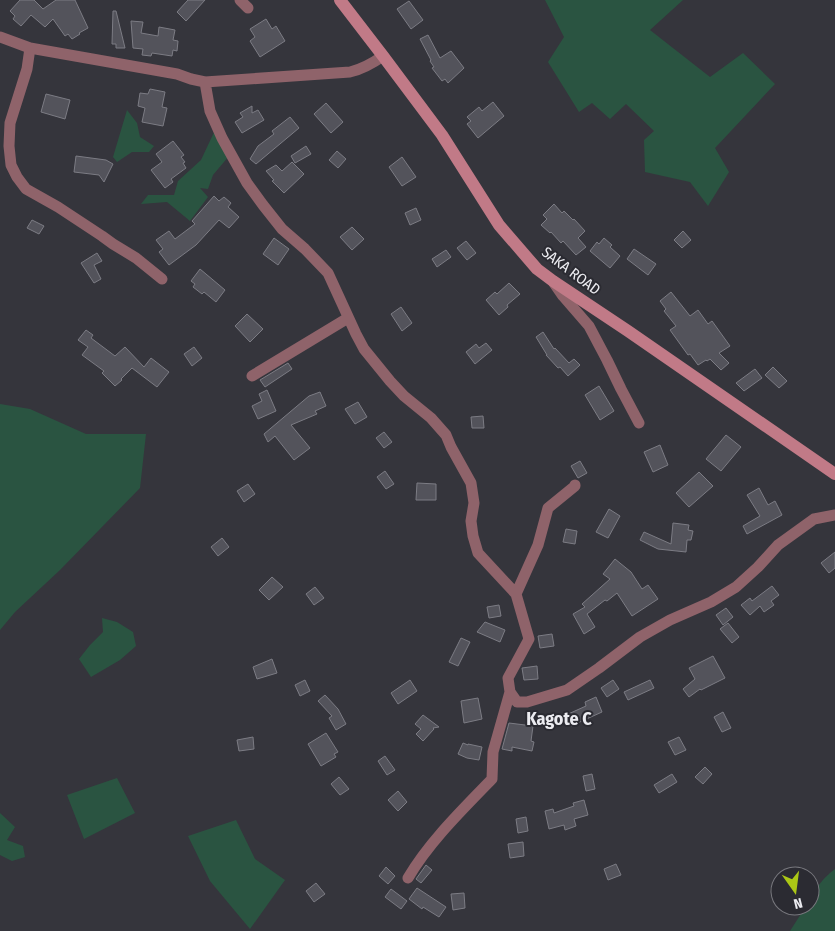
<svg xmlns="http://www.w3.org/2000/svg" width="835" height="931" viewBox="0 0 835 931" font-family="'Fira Sans Condensed',sans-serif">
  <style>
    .green { fill: #2a5441 }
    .building { fill: #53535b; stroke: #7c7c84 }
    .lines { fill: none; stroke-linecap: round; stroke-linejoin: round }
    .minor { stroke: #8f636a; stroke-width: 11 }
    .secondary { stroke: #c17a87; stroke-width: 12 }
    .labels { text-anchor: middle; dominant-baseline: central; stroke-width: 4; stroke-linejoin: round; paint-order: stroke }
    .street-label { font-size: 15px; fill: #ececf1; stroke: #2b2b32 }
    .quarter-label { font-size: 18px; font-weight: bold; fill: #ececf1; stroke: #2b2b32 }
  </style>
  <rect width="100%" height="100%" fill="#35353c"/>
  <path class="green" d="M545,0H683L650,30L710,77L743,53L775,84L715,148L729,172L708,206L690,182L645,172L644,140L654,131L626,104L610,119L592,103L579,112L548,62L564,37Z
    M127,110L137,123L140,137L154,146L149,152H132L117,162L113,157Z
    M216,128L229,156L213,175L208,189L200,188L208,197L190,221L167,202L141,204L148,195H174L178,181L201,160Z
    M0,404L30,409L86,434H146L140,488L60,570L15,612L0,630Z
    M102,618L117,622L133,632L136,646L120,660L91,677L79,659L90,645L103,632Z
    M117,778L135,813L84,839L67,795Z
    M0,813L15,827L7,840L23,846L25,857L12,861L0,855Z
    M236,820L255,859L285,880L250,929L210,881L188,836Z
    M835,869V931H790L806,906H810C810,893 825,876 835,869Z"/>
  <path class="building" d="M20,0H34L43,9L56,0H75L88,28L79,33L80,34L72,39L68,34L65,36L53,19L45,27L31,15L21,26L13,19L15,16L10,11Z
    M188,0H205L186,21L177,12Z
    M409,1L423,20L411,29L397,9Z
    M113,11H116L125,48H116V44H112Z
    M266,19L272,29L276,26L285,41L260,57L250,41L255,37L250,29Z
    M131,21L143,22L141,33L158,36L159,27L175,30L173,40L178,41L177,51L173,50L172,56L152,53L151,56L142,55L143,49L133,48Z
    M428,35L440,58L451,51L464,68L448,83L445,79L442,81L432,68L434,67L430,61L431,60L420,39Z
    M150,89L165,92L162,107L167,108L163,126L142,122L145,108L138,106L140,93L148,94Z
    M46,94L70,100L65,119L41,112Z
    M493,102L504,116L478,138L467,124L471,121L467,117L479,107L482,111Z
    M326,103L343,122L331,133L314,114Z
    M252,106V113L258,110L264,120L242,133L235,122L243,117L240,113Z
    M290,117L299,128L256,164L250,159L258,146L274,134L272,131Z
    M173,141L184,155L181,157L185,162L183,163L186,168L171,179L173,182L165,188L151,170L162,162L156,154Z
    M306,146L311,154L295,163L291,156Z
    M337,151L346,159L338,168L329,160Z
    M76,156L106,160L113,164L104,182L99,175L74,172Z
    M402,157L416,177L402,186L389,167Z
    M292,162L304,174L284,193L272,181L274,180L266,171L276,165L282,171Z
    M214,196L219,201L224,197L231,203L228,207L239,217L229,228L219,220L196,245L169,265L159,252L163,249L156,240L169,231L175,239L195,224L192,221Z
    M554,204L562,213L564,211L573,220L574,219L585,231L578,238L586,247L576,255L563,241L561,243L551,232L550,233L541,225L547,219L543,215Z
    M416,208L421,220L410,225L405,213Z
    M32,220L44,226L39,234L27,228Z
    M352,227L364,239L352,250L340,237Z
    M683,231L691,240L682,248L674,240Z
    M274,238L289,249L278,265L263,254Z
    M604,238L612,245L610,247L620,256L610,268L590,251L597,242L599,244Z
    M466,241L476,253L467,260L457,248Z
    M634,249L656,264L648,275L627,259Z
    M446,250L451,257L437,267L432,259Z
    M97,253L102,261L94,265L101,279L94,283L81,263Z
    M200,269L225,290L216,302L204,292L202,294L193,287L195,284L191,281Z
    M509,283L520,294L507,305L508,307L499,315L486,300L495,292L497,294Z
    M671,292L690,316L698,310L708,324L712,321L730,346L719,353L729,363L721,370L710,359L707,361L706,360L698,365L690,354L688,355L670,330L676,326L664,311L666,309L660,301Z
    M401,307L412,323L402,331L391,314Z
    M247,314L263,329L250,342L235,326Z
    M86,330L93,335L91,338L115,356L125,347L144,367L151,358L169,372L157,387L132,368L121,379L122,380L115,386L102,373L104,371L82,355L88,347L78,340Z
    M543,332L554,349L555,348L569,363L574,359L580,365L568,376L560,367L558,368L546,355H547L536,337Z
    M486,343L492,350L475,364L466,352L476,344L479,348Z
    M194,347L202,358L192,366L184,354Z
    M288,363L292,369L265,387L260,380Z
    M773,367L787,381L779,388L765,375Z
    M755,369L762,378L744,391L736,383Z
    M599,386L614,411L600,420L585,395Z
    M267,390L276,411L258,419L252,406L262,401L259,394Z
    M320,392L326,406L315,411L317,414L291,425L310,448L294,460L275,436L268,442L264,434L309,396Z
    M358,402L367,417L355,424L345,409Z
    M483,416L484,428H472L471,417Z
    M384,432L392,442L384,448L376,438Z
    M726,435L741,447L721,471L706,459Z
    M660,445L668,465L653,472L644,452Z
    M580,461L587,473L578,478L571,466Z
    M385,471L394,484L386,489L377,477Z
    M699,472L713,486L689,507L676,493Z
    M417,483L436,484V500H416Z
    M248,484L255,494L244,502L237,491Z
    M759,488L768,505L775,501L782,515L747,534L743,526L760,516L747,495Z
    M609,509L620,516L608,538L596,532Z
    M673,523L689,525L688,530L693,531L691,540H687L686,552L658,549L640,540L644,532L671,544Z
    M566,529L577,531L575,544L563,542Z
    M222,538L229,547L218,556L211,547Z
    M835,552V568L829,573L821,563Z
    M615,559L631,572L642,589L648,585L658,599L632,616L617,593L607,601L605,600L587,614L595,627L584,634L573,614L585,607L582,604L610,579L603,574Z
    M272,577L283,587L269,600L259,590Z
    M772,586L779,595L771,601L774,605L764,612L760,606L750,615L741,605L750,598L752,601Z
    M315,587L324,598L314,605L306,594Z
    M499,605L501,616L489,618L487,607Z
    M726,608L733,617L723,625L716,615Z
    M485,622L505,630L500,642L477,632Z
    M728,623L739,637L732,643L720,629Z
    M552,634L554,646L540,648L538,636Z
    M461,638L470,642L458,666L449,662Z
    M713,656L725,678L701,690L700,689L689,697L683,689L695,679L689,668Z
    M272,659L277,673L257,679L253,667Z
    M537,666L538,679L524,680L522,668Z
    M305,680L310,691L300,696L295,685Z
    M410,680L417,691L398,704L391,693Z
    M613,680L619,689L607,697L601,688Z
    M650,680L654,688L628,700L624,692Z
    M325,695L338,709L346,724L336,730L329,718L332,716L318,701Z
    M596,697L602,712L571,726L566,715L586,706L585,702Z
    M478,698L482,719L464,723L461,701Z
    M723,712L731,728L722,732L714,717Z
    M423,715L439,727L433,728L434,729L423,741L416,734L421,729L415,724Z
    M509,723L533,726L531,741L534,742L532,751L512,747V751L502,749Z
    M326,733L338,752L334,754L336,757L321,766L308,744Z
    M253,737L254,749L239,751L237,740Z
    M679,737L686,750L675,755L668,742Z
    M463,743L468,745V744L482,747L479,760L467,758L458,754Z
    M385,756L395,770L387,775L378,761Z
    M705,767L712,774L703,784L695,777Z
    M592,774L595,789L586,791L583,776Z
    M672,774L677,782L659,793L654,785Z
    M339,777L349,789L340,795L331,784Z
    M398,791L407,802L398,811L388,800Z
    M584,800L588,815L574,819L576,826L565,830L564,825L549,829L545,811L553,809L554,813L574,806L573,803Z
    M526,817L528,831L518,833L516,819Z
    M523,842L524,856L510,858L508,844Z
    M616,864L621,875L608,880L604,869Z
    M426,865L432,870L421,883L416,879Z
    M386,867L395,876L388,884L379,876Z
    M316,883L325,894L314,902L306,891Z
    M417,888L446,907L439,917L423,907L422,909L409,899Z
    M391,889L407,901L401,909L385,897Z
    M464,893L465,908L453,910L451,894Z"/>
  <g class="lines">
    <path class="minor" d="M240,0L248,8
      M0,37L30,48L177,74L191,79L205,82L350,72C363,69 373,63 383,56
      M30,48L27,69L10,123L9,146L11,165L17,177L26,189L58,207L102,236L113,244L136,258L162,279
      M205,82L210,111L222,138L247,183L263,205L282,229L305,249L328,273L356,334L364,349L390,381L404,396L431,418L446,435L451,447L471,483L474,503L471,521L473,536L478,553L516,594
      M554,283L563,296L589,326L607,360L621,389L639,423
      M252,376L348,318
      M575,485V486L548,508L538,545L516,594L529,639L508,678L510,692L517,702H527L567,690L599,668L640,637L670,620L711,602L736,587L758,567L778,545L814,519L835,515
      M408,878C429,842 463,809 492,779L493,752L510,692"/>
    <path class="secondary" d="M340,0L383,56L442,135L499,225L537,269L553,281L628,331L835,474"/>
  </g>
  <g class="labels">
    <g class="street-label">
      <text transform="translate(571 271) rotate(37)">SAKA ROAD</text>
    </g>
    <g class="quarter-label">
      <text x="559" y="719">Kagote C</text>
    </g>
  </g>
  <g transform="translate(795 891) rotate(166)"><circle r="24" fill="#2b2b32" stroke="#78787e"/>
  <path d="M0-4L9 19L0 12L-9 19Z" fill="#abc716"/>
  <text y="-8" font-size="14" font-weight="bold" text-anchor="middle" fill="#ececf1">N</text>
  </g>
</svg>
